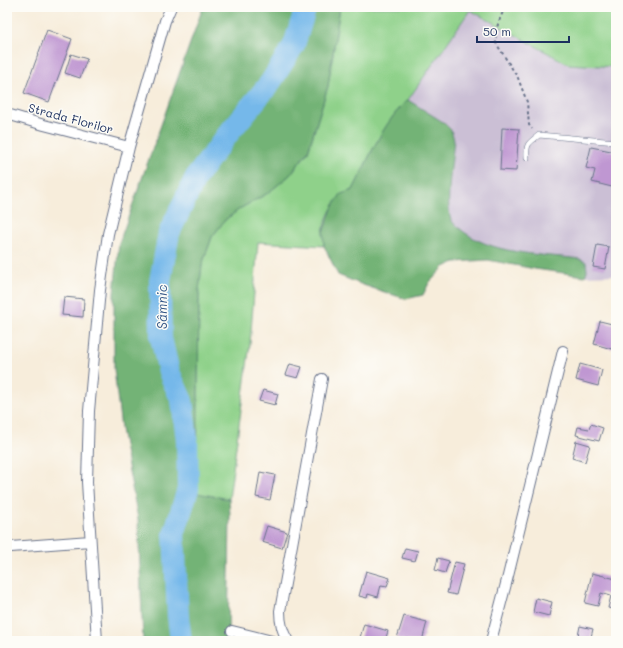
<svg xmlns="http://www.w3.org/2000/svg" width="623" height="648" viewBox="0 0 623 648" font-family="Mali,sans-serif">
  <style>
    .industrial { fill: #cbbfd5 }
    .green { fill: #8fd18a; stroke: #558074 }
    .forest { fill: #73b376; stroke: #47716a }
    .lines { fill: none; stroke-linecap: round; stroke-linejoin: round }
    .river { stroke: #74b8ea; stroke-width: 22 }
    .building { fill: #bf97d2 }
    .service-casing { stroke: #68728a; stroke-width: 6 }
    .minor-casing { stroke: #68728a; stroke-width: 12 }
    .path { stroke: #68728a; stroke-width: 2; stroke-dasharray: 3 3; stroke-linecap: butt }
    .service { stroke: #fff; stroke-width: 5 }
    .minor { stroke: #fff; stroke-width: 10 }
    .labels { text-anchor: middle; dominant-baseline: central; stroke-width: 3; stroke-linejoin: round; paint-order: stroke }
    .street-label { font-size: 12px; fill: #1b2f5e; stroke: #fdfcf7 }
    .water-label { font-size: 13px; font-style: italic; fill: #365888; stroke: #fdfcf7 }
  </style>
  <rect width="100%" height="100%" fill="#fdfcf7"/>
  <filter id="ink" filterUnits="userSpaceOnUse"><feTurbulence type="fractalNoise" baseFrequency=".025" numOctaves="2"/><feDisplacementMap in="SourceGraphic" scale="8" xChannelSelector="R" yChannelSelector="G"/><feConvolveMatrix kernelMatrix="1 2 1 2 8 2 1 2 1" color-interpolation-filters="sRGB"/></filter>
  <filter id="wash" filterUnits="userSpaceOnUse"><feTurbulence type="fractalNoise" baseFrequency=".012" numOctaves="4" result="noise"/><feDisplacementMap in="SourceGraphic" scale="16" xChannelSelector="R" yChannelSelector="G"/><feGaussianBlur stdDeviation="0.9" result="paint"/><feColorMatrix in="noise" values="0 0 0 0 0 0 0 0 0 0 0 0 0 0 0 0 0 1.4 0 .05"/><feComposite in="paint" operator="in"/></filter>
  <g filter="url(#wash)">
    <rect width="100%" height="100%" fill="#f7eddb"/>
    <path class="industrial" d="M470,10L568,64L616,67V275L585,276L587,271L500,249L482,243L468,236L451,221L448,206L454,139L451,130L443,122L408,100Z"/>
    <path class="green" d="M340,7H616V67L568,64L470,10L408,100C383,122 368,160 353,190C337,194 325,217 323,233C323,237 324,242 324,246L258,242L250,344L229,499L197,494L199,290L202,265L212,237L225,220L241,208L268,193L290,175L308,152L328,86Z"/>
    <path class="forest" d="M203,7H340L328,86L308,151L290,175L268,193L241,208L225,220L212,237L202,265L199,290L197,493L229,499L230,515L228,641H143L138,519L121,429L114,369V293L119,243Z
      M408,100L443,122L451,130L454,139C453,156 444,209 452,221C453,223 456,226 458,227C488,255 542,254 580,259L586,262L587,271L585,276L535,269L488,260L455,262L444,267L429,283L423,295L406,299L363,285L338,275L324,246L323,232L333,206L341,194L353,190C368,160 383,122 408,100Z"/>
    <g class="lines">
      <path class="river" d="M181,641L178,616L174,534L188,489L187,440L182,401L169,372L161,338L160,281L169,233L196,177L228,134L270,83L294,45L306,7"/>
    </g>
    <g id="blocks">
      <path class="building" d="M47,30L72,39L49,102L24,93Z
        M71,54L87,59L80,78L65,73Z
        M502,128L519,129L516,171L500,170Z
        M591,147L616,152V188L592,182L595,170L586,168Z
        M597,245L609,247L605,269L593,267Z
        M64,297L84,299L83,317L62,315Z
        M600,321L616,325V333L612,349L594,344Z
        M290,364L302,367L298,378L286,375Z
        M580,364L602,370L598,386L576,380Z
        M263,390L278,394L275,405L259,401Z
        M591,424L603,428L599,441L576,435L578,427L589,429Z
        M576,441L590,445L585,462L572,458Z
        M260,472L275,475L270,500L256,497Z
        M267,526L287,532L282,548L262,542Z
        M405,548L418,551L415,561L402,558Z
        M438,558L449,561L445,573L435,570Z
        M455,562L464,564L456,595L447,593Z
        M366,571L390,578L387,586L381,585L378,597L368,594L367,598L359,596Z
        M592,573L616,579V610L608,608L611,596L601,593L598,606L585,603Z
        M536,598L552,602L549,616L533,612Z
        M404,616L427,622L422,641H406L397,638Z
        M364,624L388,631L385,641H359Z
        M580,626L593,629L590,641H577Z"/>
    </g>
  </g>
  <g filter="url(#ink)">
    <use href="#blocks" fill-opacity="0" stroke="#68728a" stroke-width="1"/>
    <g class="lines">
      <g class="service-casing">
        <path id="service" d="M527,158C526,143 528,144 539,135L616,142"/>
      </g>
      <g class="minor-casing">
        <path id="minor" d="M7,114L44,125L129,147
          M7,545L11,547L90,541
          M232,631L272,641
          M97,641L87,482L89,411L100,290L108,234L129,147L165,21L171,7
          M288,641C282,632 280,622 280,611L322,379
          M491,641L508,576L563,351"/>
      </g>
      <path class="path" d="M505,7C500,19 494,30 496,43L518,78L527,102L529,125L532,129"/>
      <use href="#service" class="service"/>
      <use href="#minor" class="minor"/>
    </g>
  </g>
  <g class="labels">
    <g class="street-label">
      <text transform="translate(71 118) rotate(15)">Strada Florilor</text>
    </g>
    <g class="water-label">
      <text transform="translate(161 307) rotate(-90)">Sâmnic</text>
    </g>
  </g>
  <rect width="623" height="648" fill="none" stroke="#fdfcf7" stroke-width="24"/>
  <path d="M477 36v6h92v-6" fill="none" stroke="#1b2f5e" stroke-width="2"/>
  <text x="483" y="36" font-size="12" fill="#1b2f5e" stroke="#fdfcf7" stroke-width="3" paint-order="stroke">50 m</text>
</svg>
